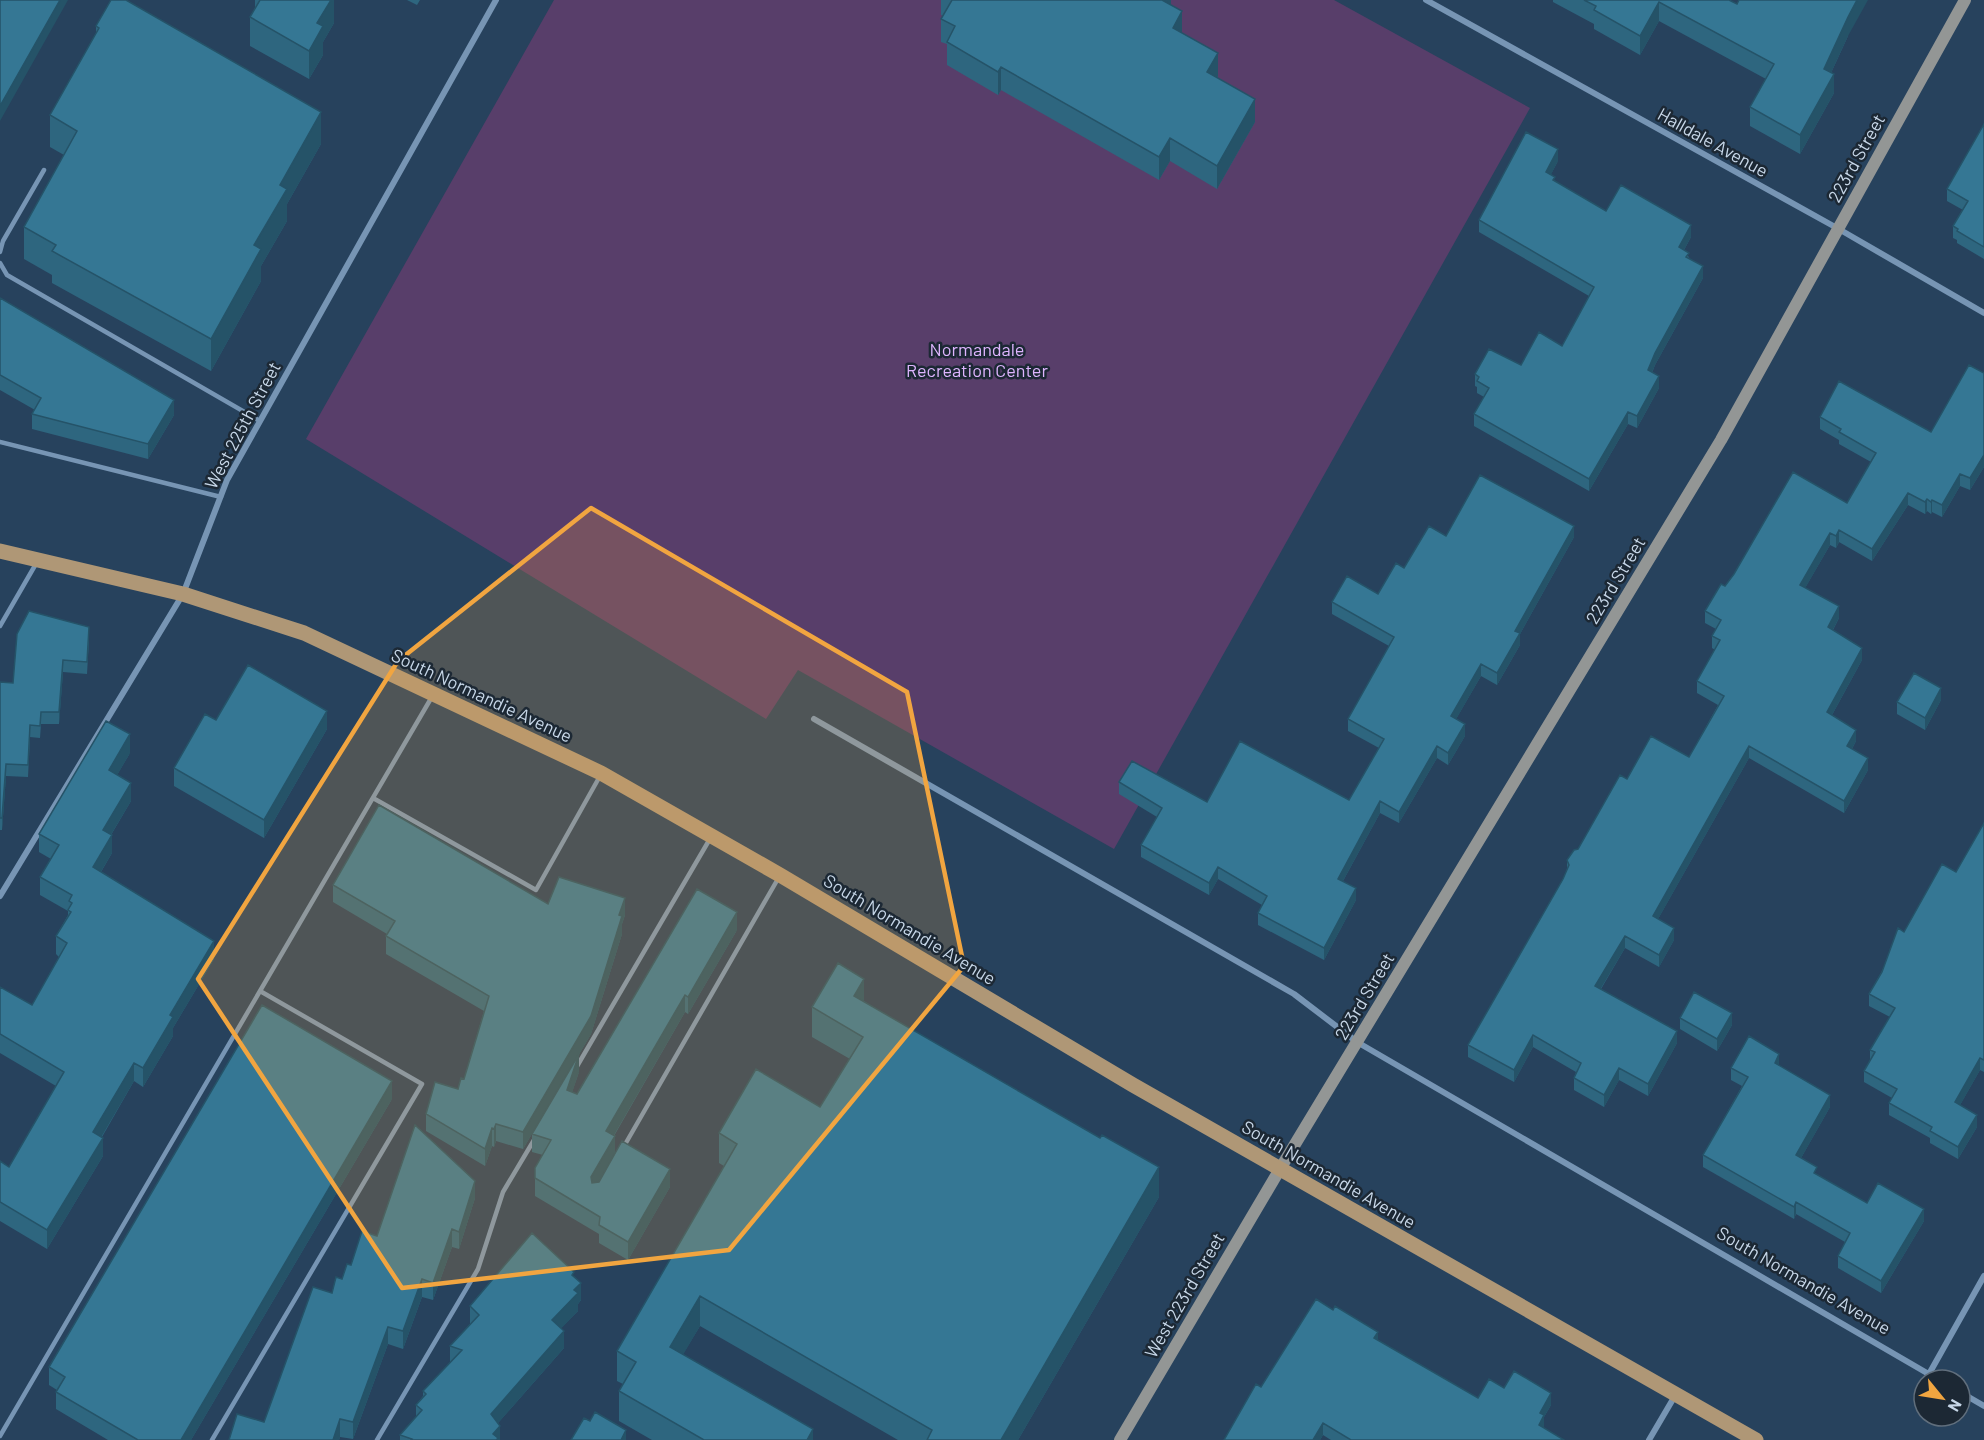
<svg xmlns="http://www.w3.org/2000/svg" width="1984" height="1440" viewBox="0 0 1984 1440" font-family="Barlow,sans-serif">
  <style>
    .green { fill: #583e6a }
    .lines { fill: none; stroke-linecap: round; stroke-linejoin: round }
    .service { stroke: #7795b4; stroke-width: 4.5 }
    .minor { stroke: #7795b4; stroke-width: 6 }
    .secondary { stroke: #939695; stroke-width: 12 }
    .primary { stroke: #af9776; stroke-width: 15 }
    .wall { fill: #2e667f }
    .shaded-wall { fill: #255368 }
    .building { fill: #357794; stroke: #255368; stroke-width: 1.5 }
    .marked { fill: #f1a540; fill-opacity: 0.2; stroke: #f1a540; stroke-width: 4.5; stroke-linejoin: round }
    .labels { text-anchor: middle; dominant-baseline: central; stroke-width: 5; stroke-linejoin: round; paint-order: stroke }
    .street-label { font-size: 18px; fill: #c7d7e8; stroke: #1c2834 }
    .park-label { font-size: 18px; fill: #dfb5ff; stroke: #1c2834 }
  </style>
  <rect width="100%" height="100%" fill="#27425d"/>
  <path class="green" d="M554,0H1334L1530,108L1114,849L798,670L766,719L306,439Z"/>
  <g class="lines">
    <path class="service" d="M0,252L3,241L44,170
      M0,263L7,275L260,421
      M0,442L221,497
      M0,626L37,562
      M373,798L536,890L600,776
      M576,1068L711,837
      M623,1148L779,877
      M0,1436L433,695
      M212,1440L422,1084L260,991
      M377,1440L478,1269L503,1192L534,1140"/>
    <path class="minor" d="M1426,0L1837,228L1984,313
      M814,719L1294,994L1357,1042L1939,1380
      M0,896L183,594L227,480L496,0
      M1929,1374L1984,1276
      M1960,1392L1984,1406
      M1649,1440L1676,1394"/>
    <path class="secondary" d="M1120,1440L1280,1169L1721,440L1965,0"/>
    <path class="primary" d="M0,551L183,594L304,633L601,773L780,875L1133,1085L1756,1440"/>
  </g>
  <path class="wall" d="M255,0H334V23L323,42V55L309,79L250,46V17L255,8Z
    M407,0H420L417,5Z
    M941,0H1171V5L1182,33L1218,76L1217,78L1255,122L1217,189L1170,161L1159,180L1001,90L998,95L947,65V44L941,42V19L943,16L941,15Z
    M1553,0H1729L1737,4L1848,36L1831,73L1834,93L1800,154L1750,126V107L1766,79L1659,21L1640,55L1594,29V24L1553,2Z
    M96,26L321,144L287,204V221L261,266V281L211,371L52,283V275L24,259V227L64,155L50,147V115L96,33Z
    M1984,124V259L1957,243V240L1953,238V226L1963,210L1947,201V189Z
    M1558,161L1551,174L1555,181L1606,211L1691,237L1684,250L1703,278L1655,365L1652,373L1659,388L1637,428L1628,424L1589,491L1474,426V414L1484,397L1477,393V387L1475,386V374L1521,365L1562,346L1589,296L1479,232V220Z
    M0,298L174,415L148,459L32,429V414L35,410L0,390Z
    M1984,373V467L1970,490L1960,486L1942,517L1932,512L1931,514L1927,511L1925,514L1908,505L1872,561L1839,542L1836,548L1830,545L1805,588L1839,618L1833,630L1862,660L1832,715L1856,741L1852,749L1868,770L1844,813L1749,758L1658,919L1674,940L1659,967L1625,948L1601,989L1677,1043L1648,1096L1619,1080L1604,1107L1574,1090V1078L1576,1072L1533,1047L1514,1082L1468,1057V1045L1563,879L1567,869V860L1578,849L1627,779L1689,757L1718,705L1697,693V681L1715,650L1712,648V636L1716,629L1705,623V611L1725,586L1847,503L1871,462L1839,444V440L1820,429V417L1931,432Z
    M1446,536L1574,537L1520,634V645L1497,685L1481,676L1456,719L1465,736L1448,765L1437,758L1399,823L1380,813L1343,881L1356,900L1324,960L1258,925V913L1262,905L1218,879L1209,895L1141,857V845L1157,817L1119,794V782L1207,802L1349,800L1379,748L1348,731V719L1389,646L1332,614V602L1378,594L1404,568Z
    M89,639L87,674L63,672L59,724H41L40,738L30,737L28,777L6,776L2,830H0V682L13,683Z
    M1941,700L1925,730L1897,714V702Z
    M216,720L327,729L264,838L174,786V768Z
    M130,753L117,775L131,801L111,835L112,853L101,872L214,959L173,1028V1036L143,1087L134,1081L102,1137L103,1156L47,1249L0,1221V1161L9,1167L56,1086L0,1053V987L32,1005L59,957L56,954V936L68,915V911L40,895V877L51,859L39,852V834Z
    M1984,823V1072L1980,1070L1960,1105L1977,1127L1958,1159L1930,1143V1138L1889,1115V1103L1892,1098L1864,1082V1071L1870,1060V1050L1890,1017L1869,1006V994L1904,932L1956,872Z
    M333,885L548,904L625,915L622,924V934L591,1034L523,1149L496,1141L494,1147L492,1146L485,1166L426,1131V1114L458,1089L464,1079L484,1011L386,954V936L387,934L333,902Z
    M737,930L688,1014L685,1012L614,1136L615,1154L670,1187L628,1260L599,1243V1234L535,1196V1168L543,1155L532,1152V1134L579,1072L572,1092L577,1094Z
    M864,1001L1159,1197L1018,1440H898L700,1326L683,1354L813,1440H652L619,1421V1391L623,1384L617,1381V1351L724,1166L719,1163V1133L820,1107L850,1059L812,1037V1007Z
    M1680,1018L1732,1025L1717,1051L1680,1029Z
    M1779,1066L1830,1107L1801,1158L1817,1175L1867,1203L1924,1221L1881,1293L1838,1268V1256L1845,1242L1796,1214L1794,1219L1703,1167V1155L1742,1086L1731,1080V1068Z
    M392,1099L191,1440H108L56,1409V1392L57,1390L49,1385V1367Z
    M475,1198L459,1249L452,1247L433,1300L422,1297L403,1349L388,1344L353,1439L340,1437L339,1440H229L264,1422L332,1293L351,1265L377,1236Z
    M574,1277L581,1300L578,1304V1311L561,1328L564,1348L498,1423L500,1440H400V1435L416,1418V1405L423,1396V1391L450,1363V1346L470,1324V1306Z
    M1378,1341L1478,1398L1504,1388L1551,1405L1544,1417V1428L1564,1440H1331L1323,1435L1320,1440H1224L1261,1387Z"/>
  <path class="shaded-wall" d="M60,0H68L0,121V106Z
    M331,0H334V23L323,42V55L309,79V51L317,23Z
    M1162,0H1171V9Z
    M1857,0H1868L1848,36L1824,88V69L1848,17Z
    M1659,2V21L1640,55V36Z
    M1182,11V34L1173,28Z
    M1218,53V76L1207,95V72Z
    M1001,67V90L998,95V72Z
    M1834,74V93L1800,154V135Z
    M1255,99V122L1217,189V166Z
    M321,112V144L287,204V221L261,266V281L211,371V339L254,245L280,185Z
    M1170,138V161L1159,180V157Z
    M1558,149V161L1546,184V172Z
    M1691,225V237L1679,259V247Z
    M1703,266V278L1655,365L1648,382V370L1655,353Z
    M1659,376V388L1637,428V416Z
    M174,400V415L148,459V444Z
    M1628,412V424L1589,491V479Z
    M1984,455V467L1970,490V478Z
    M1960,474V486L1942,517V505Z
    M1908,493V505L1872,561V549Z
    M1927,499V511L1925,514V502Z
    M1932,500V512L1931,514V502Z
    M1574,526V537L1520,634V645L1497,685V673L1515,631Z
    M1839,530V542L1836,548V536Z
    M1830,533V545L1800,597V585Z
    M1839,606V618L1828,639V627Z
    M1862,648V660L1827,724V712Z
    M63,660V672L59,724V712Z
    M1481,664V676L1451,728V716Z
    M1941,688V700L1925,730V718Z
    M327,711V729L264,838V820Z
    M1465,724V736L1448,765V753Z
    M1856,730V741L1847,758V746Z
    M130,734V753L109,789V770Z
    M1437,746V758L1399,823V812Z
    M1749,746V758L1653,928V916Z
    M1868,758V770L1844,813V801Z
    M6,764V776L2,830V818Z
    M131,783V801L103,848V830Z
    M1380,801V813L1338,890V879Z
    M112,835V853L93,885V867Z
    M1218,867V879L1209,895V883Z
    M1356,888V900L1324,960V948Z
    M625,898V915L622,924V934L591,1034L523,1149V1132L619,915Z
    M737,912V930L688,1014V997Z
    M1674,928V940L1659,967V955Z
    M1625,936V948L1595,998V986Z
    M214,941V959L173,1028V1036L143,1087V1068L170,1015Z
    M864,979V1009L854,996Z
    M685,995V1012L606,1149V1131Z
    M1732,1013V1025L1717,1051V1039Z
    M1677,1031V1043L1648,1096V1084Z
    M1533,1035V1047L1514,1082V1070Z
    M579,1054V1072L567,1108V1090Z
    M1779,1054V1066L1775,1063Z
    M1980,1058V1070L1955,1114V1102Z
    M134,1063V1081L93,1151V1132Z
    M1619,1068V1080L1604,1107V1095Z
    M392,1081V1099L191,1440H181Z
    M1830,1095V1107L1796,1167V1155Z
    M1977,1115V1127L1958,1159V1147Z
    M496,1124V1141L494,1147V1129Z
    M492,1128V1146L485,1166V1149Z
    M615,1136V1154L591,1195V1177Z
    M103,1138V1156L47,1249V1230Z
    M1159,1167V1197L1018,1440H1001Z
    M670,1169V1187L628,1260V1242Z
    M475,1181V1198L459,1249V1232Z
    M1796,1202V1214L1794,1219V1207Z
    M1924,1209V1221L1881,1293V1281Z
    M452,1229V1247L433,1300V1283Z
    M422,1279V1297L403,1349V1331Z
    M581,1283V1300L578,1304V1311L552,1338V1320L574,1290Z
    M700,1296V1326L670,1377V1347Z
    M388,1327V1344L353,1439V1422Z
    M564,1331V1348L491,1431V1414Z
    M1378,1332V1344L1374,1338Z
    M1551,1393V1405L1544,1417V1427L1539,1437L1540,1413Z
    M340,1419V1437L339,1440H333Z
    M1323,1423V1435L1320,1440H1313Z
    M500,1426V1440H493V1434Z
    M813,1429V1440H807Z
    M626,1430V1440H621Z"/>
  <path class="building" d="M0,0H60L0,106Z
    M111,0H126L321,112L280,185L287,189L254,245L261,249L211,339L52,251L56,245L24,227L77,131L50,115L99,28L96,26Z
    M260,0H331L317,23L323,26L309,51L250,17Z
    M952,0H1162L1182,11L1173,28L1218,53L1207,72L1255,99L1217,166L1170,138L1159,157L1001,67L998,72L947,42L955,26L941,19Z
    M1584,0H1729L1737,4L1739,0H1857L1848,17L1824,69L1834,74L1800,135L1750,107L1774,64L1659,2L1640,36L1594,10L1596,6Z
    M1984,124V247L1957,231L1958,229L1953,226L1968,201L1947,189Z
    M1526,132L1558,149L1546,172L1555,177L1553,180L1606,211L1621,185L1691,225L1679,247L1689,253L1686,257L1703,266L1655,353L1648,370L1659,376L1637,416L1628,412L1589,479L1474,414L1489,388L1477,381L1479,377L1475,374L1489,349L1521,365L1539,332L1562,346L1594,287L1479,220Z
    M0,298L174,400L148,444L32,414L41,398L0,375Z
    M1969,365L1984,373V455L1970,478L1960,474L1942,505L1932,500L1931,502L1927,499L1925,502L1908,493L1872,549L1839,530L1836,536L1830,533L1800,585L1839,606L1828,627L1862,648L1827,712L1856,730L1847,746L1868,758L1844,801L1749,746L1653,916L1674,928L1659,955L1625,936L1595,986L1677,1031L1648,1084L1619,1068L1604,1095L1574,1078L1581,1063L1533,1035L1514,1070L1468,1045L1563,879L1569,865L1567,860L1574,850L1578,849L1620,775L1627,779L1651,736L1689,757L1724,696L1697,681L1720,640L1712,636L1721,620L1705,611L1721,584L1725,586L1734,574L1793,472L1847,503L1876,453L1839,432L1841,429L1820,417L1839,381L1931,432Z
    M1480,475L1574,526L1515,631L1520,633L1497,673L1481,664L1451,716L1465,724L1448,753L1437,746L1399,812L1380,801L1338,879L1356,888L1324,948L1258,913L1267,896L1218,867L1209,883L1141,845L1162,808L1119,782L1132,761L1207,802L1240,741L1349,800L1384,739L1348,719L1394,637L1332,602L1347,576L1378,594L1396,563L1404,568L1429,526L1446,536Z
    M29,611L89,627L87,662L63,660L59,712H41L40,726L30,725L28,765L6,764L2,818H0V682L13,683L17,634Z
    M248,665L327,711L264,820L174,768L205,714L216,720Z
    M1914,673L1941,688L1925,718L1897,702Z
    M106,721L130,734L109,770L131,783L103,830L112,835L93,867L214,941L170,1015L173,1017L143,1068L134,1063L93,1132L103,1138L47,1230L0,1202V1161L9,1167L64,1072L0,1034V987L32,1005L67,943L56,936L71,912L68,910L72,903L69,901L72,895L40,877L59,845L39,834Z
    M379,805L548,904L559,877L625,898L619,915L622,916L591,1016L523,1132L496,1124L494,1129L492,1128L485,1149L426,1114L435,1082L458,1089L461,1078L464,1079L489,996L386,936L395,921L333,885Z
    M1984,823V1060L1980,1058L1955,1102L1977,1115L1958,1147L1930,1131L1932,1127L1889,1103L1897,1089L1864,1071L1875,1052L1870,1050L1895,1008L1869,994L1882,972L1898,928L1904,932L1942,864L1956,872Z
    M697,889L737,912L688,997L685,995L606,1131L615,1136L591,1177L592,1183L599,1182L622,1141L670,1169L628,1242L599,1225L600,1217L535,1178V1168L551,1140L532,1134L579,1054L567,1090L577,1094Z
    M838,963L864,979L854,996L1100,1138L1102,1135L1159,1167L1001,1440H927L932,1430L700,1296L670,1347L813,1429L807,1440H704L619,1391L636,1362L617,1351L737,1144L719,1133L756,1069L820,1107L863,1037L812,1007Z
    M1694,992L1732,1013L1717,1039L1680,1018Z
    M262,1005L392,1081L181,1440H138L56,1392L65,1377L49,1367Z
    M1749,1036L1779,1054L1775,1063L1830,1095L1796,1155L1817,1167L1814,1173L1867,1203L1878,1183L1924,1209L1881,1281L1838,1256L1850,1233L1796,1202L1794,1207L1703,1155L1748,1077L1731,1068Z
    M415,1125L475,1181L459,1232L452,1229L433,1283L422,1279L403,1331L388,1327L353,1422L340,1419L333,1440H229L237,1414L264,1422L313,1287L332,1293L336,1277L342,1279L347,1264L351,1265L362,1231L377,1236Z
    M532,1233L574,1272L572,1275L581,1283L574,1290L578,1293L552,1320L564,1331L491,1414L500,1426L493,1434L498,1438L496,1440H411L412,1439L400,1435L422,1410L416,1405L426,1394L423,1391L462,1350L450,1346L479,1315L470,1306Z
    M1316,1299L1333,1310L1335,1306L1378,1332L1374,1338L1478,1398L1489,1379L1504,1388L1514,1371L1551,1393L1540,1413L1544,1415L1539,1425L1564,1440H1351L1323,1423L1313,1440H1224L1256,1384L1261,1387Z
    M595,1412L626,1430L621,1440H571L584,1418L590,1421Z"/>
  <path class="marked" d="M591,508L907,692L964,966L729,1250L402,1288L198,979L398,661Z"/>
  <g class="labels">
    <g class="street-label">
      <text transform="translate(1713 142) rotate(29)">Halldale Avenue</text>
      <text transform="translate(1856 158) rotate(-61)">223rd Street</text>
      <text transform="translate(242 425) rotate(-62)">West 225th Street</text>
      <text transform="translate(1615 580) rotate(-59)">223rd Street</text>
      <text transform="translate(482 695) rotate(25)">South Normandie Avenue</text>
      <text transform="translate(910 929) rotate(31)">South Normandie Avenue</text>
      <text transform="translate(1364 996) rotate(-59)">223rd Street</text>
      <text transform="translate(1329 1174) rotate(30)">South Normandie Avenue</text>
      <text transform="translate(1804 1280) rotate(30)">South Normandie Avenue</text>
      <text transform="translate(1184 1295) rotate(-60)">West 223rd Street</text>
    </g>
    <g class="park-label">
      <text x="977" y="349">Normandale<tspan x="977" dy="21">Recreation Center</tspan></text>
    </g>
  </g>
  <g transform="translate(1942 1398) rotate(120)"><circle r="28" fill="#1c2834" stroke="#606e7c" stroke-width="1.5"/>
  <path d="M0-4.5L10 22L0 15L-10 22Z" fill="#f1a540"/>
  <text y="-9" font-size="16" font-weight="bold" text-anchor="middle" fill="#c7d7e8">N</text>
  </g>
</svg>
